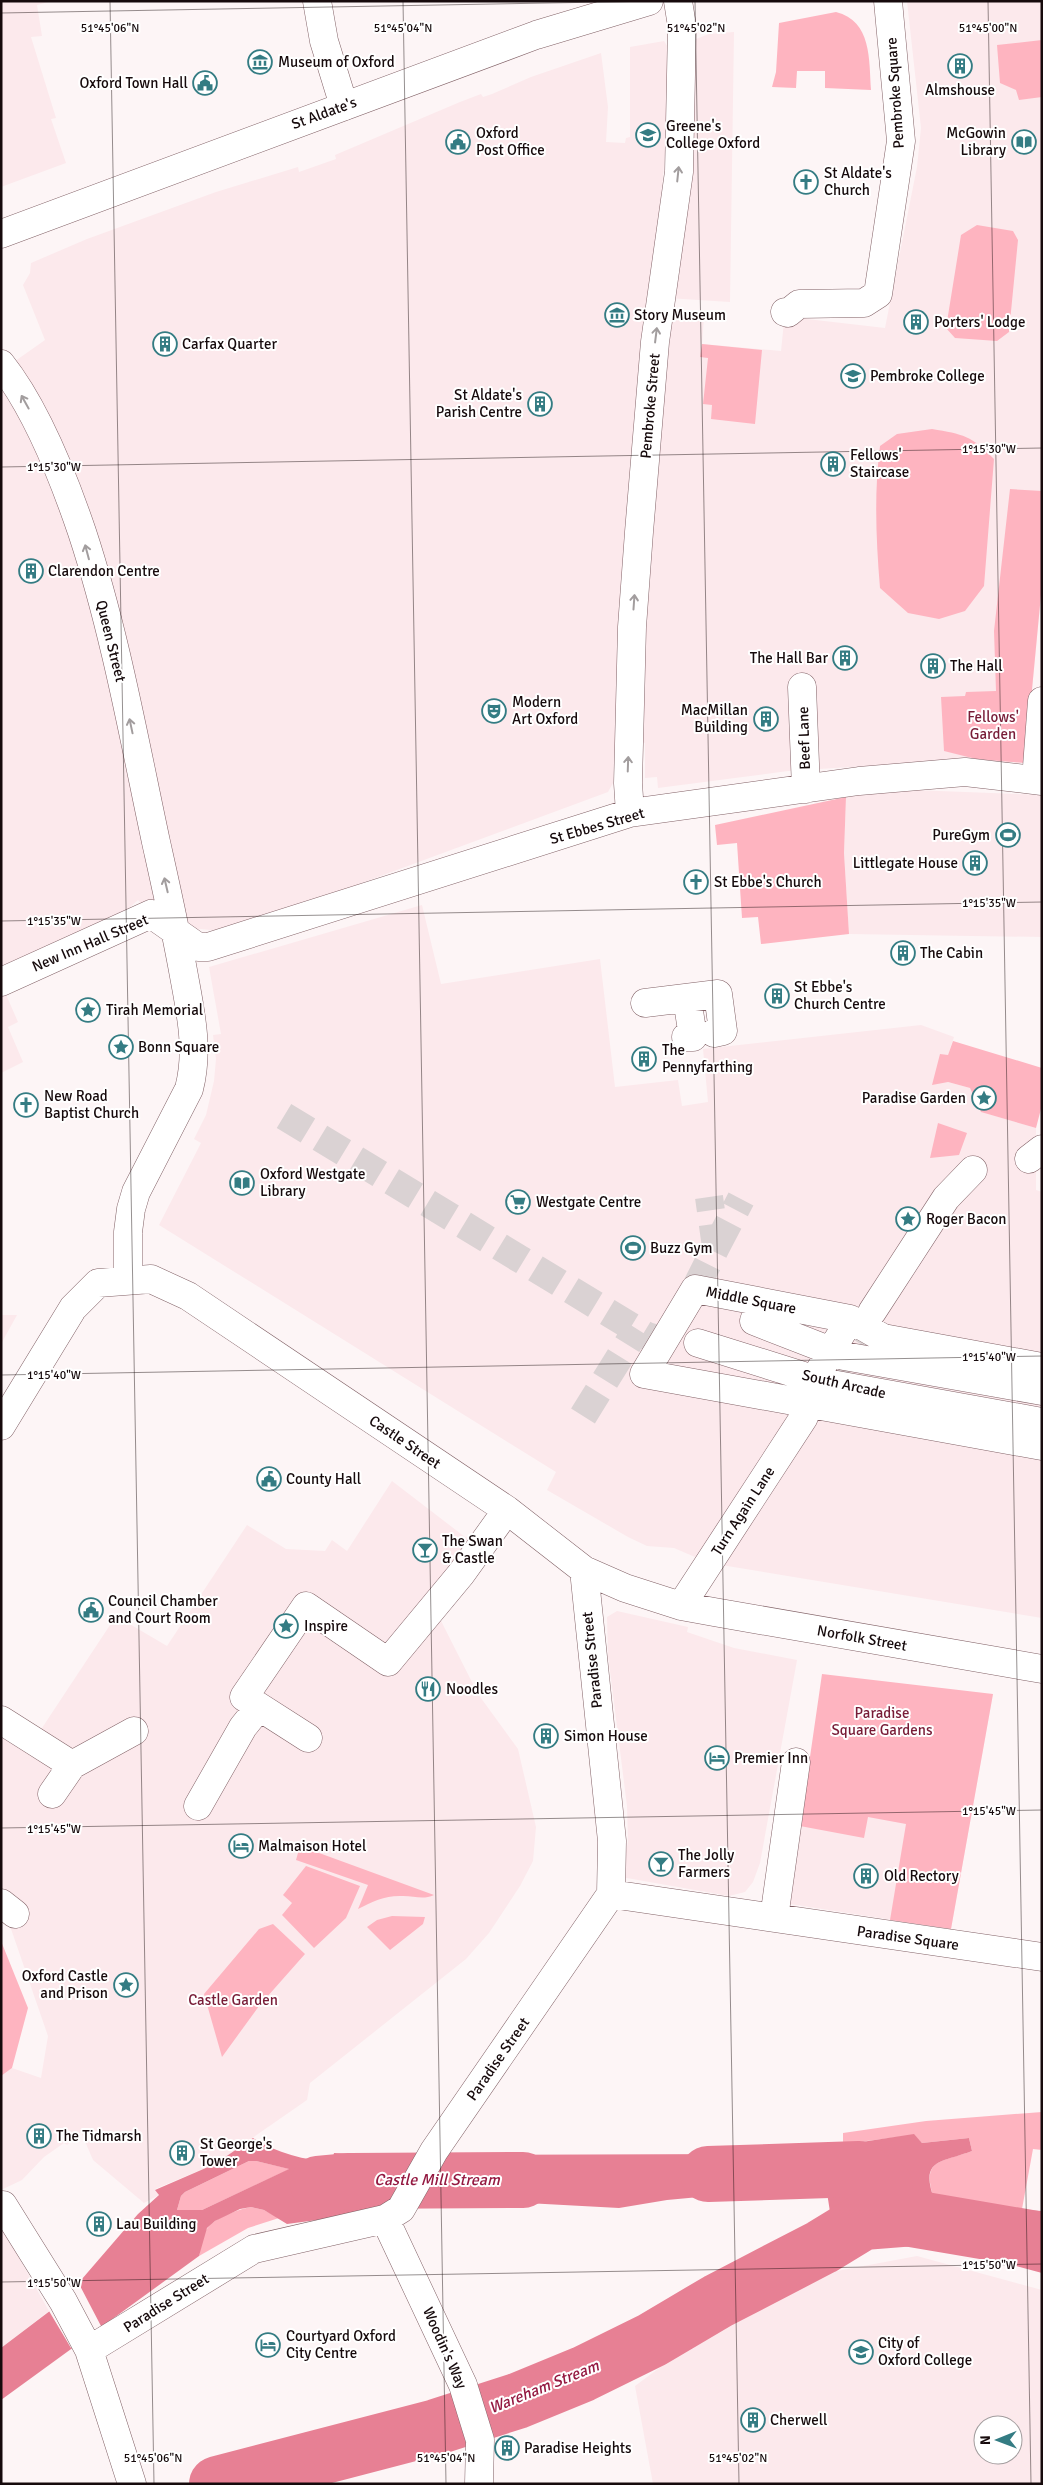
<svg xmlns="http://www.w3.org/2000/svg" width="1043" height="2485" viewBox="0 0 1043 2485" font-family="Signika,sans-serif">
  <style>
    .built { fill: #fce9ec; fill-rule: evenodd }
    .green { fill: #feb4c0 }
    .water { fill: #e78094; fill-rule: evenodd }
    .pier { fill: #fdf5f6 }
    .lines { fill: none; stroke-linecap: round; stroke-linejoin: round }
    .river { stroke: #e78094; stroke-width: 56 }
    .street-tunnel { stroke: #dad2d3; stroke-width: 28; stroke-dasharray: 28 14; stroke-linecap: butt }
    .street-casing { stroke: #826267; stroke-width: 29 }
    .secondary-casing { stroke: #826267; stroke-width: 29 }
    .street { stroke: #fff; stroke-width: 28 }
    .secondary { stroke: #fff; stroke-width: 28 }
    .oneway { stroke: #a29d9e }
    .ticks { fill: none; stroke: #160a0c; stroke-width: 1; stroke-opacity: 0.45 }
    .labels { text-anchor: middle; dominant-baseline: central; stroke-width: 4; stroke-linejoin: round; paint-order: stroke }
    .poi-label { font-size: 15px; fill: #160a0c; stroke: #fff; text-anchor: start }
    .street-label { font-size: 15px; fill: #160a0c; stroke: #fff }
    .park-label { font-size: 15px; fill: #781c37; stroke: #fff }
    .water-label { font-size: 16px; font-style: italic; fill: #941941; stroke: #fff }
    .ticks-label { font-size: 12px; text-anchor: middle; fill: #160a0c; stroke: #fff; stroke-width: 4; stroke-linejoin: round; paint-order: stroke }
  </style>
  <rect width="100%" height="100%" fill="#fdf5f6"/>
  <path class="built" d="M1,1H52L37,5L42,36L31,37L56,118L51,119L66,163L1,187Z
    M907,1H1042V586L1025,763L976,759L788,771L658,788L657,777L645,778V743L639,741L638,738L657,460L672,314L704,317L702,344L781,351L785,312L807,319L885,328L917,167L921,128Z
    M734,32L730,302L652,297L629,483L613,783L608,792L229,932L201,929L176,933L151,914L138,900L129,908L15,962L1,981V371L45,340L23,285L30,273L31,263L87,239L216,192L298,167L299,172L336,159L335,155L460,102L481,94L483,97L492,94L531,77L601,53L608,107L606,142L625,143L626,138L630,137V47L664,41L669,49L666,142L661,198L690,200L696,39L709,34Z
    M886,789L1042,795V937L849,934L844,853L846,797Z
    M422,905L441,984L600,959L615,1087L678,1080L682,1106L708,1102L703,1049L921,1025L954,1037L948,1055V1082L970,1088L982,1112L1036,1128V1190L1042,1192V1618L709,1563L674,1548L647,1546L628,1537L547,1490L556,1472L159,1225L201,1143L194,1139L206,1115L214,1081L216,1059L213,1035L221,1034L209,967Z
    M1,983L18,1022L8,1027L23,1062L1,1073Z
    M1,1315H17L1,1344Z
    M392,1481L465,1537L496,1549L437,1613L478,1694L518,1749L536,1827L533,1861L520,1886L489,1933L466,1959L310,2083L307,2100L215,2164L155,2189L159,2195L144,2203L93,2160L81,2132L67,2145L64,2143L44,2157L22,2180L1,2190V2076L12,2068L41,2078L48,2036L1,1900V1717L36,1737L116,1616L167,1646L247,1525L286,1549L325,1551L332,1540L347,1551Z
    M617,1611L688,1627L687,1632L734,1648L797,1660L760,1863L753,1882L745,1892L729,1896L621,1877L628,1842L627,1806L608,1655L607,1617Z
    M993,1694L951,1929L790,1904L800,1826Z
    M1,2226L49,2311L1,2348Z
    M917,2256L1042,2290V2484H653L635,2386L725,2319L794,2279ZM983,2425H1013V2455H983Z"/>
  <path class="green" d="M836,12C872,21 869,60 871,90L825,88V71H797L796,88L772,87L776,72L779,23Z
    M1042,40V97L1019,100L1016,90L1000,83L997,45Z
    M977,225L1013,231L1018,240L1009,332L997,341L955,338L946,328L961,235Z
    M702,344L762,350L755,424L711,419L712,405L703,404L708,358L700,357Z
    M932,429C963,434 972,436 994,459L984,586L965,611L939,619L908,613L880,588C876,540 874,493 880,446L897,434Z
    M1010,489L1042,491V584L1025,763L976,759L944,751L941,697L965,696L966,692L996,691L994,631Z
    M846,797L844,853L849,934L761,944L758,917L742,918L737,843L717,845L715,825Z
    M953,1041L1042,1068V1105L1036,1128L981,1112L970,1088L948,1082L932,1085L940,1054L948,1055Z
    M938,1123L967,1133L959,1155L930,1158Z
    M822,1674L993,1694L951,1929L890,1920L906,1824L868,1817L864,1838L800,1826Z
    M300,1846L434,1895C423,1900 415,1896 403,1896C386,1895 373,1901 358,1909L368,1885L296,1860Z
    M306,1866L360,1886L346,1918L314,1948L282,1915L292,1903L283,1895Z
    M392,1916L425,1917L423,1924L390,1950L367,1927L377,1920Z
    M273,1924L305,1954L259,2006L222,2057L204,1994L259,1929Z
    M1,1941L28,2008L12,2068L1,2076Z
    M1042,2112V2150L1033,2149L1022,2209L952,2206L934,2199C921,2159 939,2163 972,2151L969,2138L922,2143L914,2135L843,2144V2133L926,2121Z
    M249,2161H256L290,2169L202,2210H177L181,2196L185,2192Z
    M251,2207L264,2210L279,2218L248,2228L199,2256C201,2248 201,2237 206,2230C215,2217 237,2210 251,2207Z"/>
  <path class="water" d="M914,2134L922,2143L969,2138L972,2151C940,2163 920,2159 934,2199L952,2206L1042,2211V2273L1009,2264L891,2244L830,2212L826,2186H804L829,2147Z
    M253,2138C275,2152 305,2161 332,2161L334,2153L391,2155L408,2158L377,2212L287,2224L264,2210L251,2207L240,2209L215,2221L207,2228L199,2256L1,2400V2348L63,2301L138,2214L159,2195L155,2190L215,2164ZM249,2161H256L289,2169L202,2210H177L181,2196L185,2192Z
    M799,2149L776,2190L667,2200L619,2208L487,2201L433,2205L458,2155L743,2154Z"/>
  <path class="pier" d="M78,2282L101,2326L71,2348L49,2311L63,2301Z"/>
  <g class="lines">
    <path class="river" d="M708,2174L859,2169L885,2187
      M318,2184L350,2181L523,2180
      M217,2484L436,2427L517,2401L583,2374L652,2340L718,2301L822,2247L863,2222L914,2218L1042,2240"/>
    <path class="street-tunnel" d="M284,1116L647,1336L664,1341
      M716,1247L741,1199
      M695,1289L716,1247L709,1197
      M831,1375L872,1312
      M583,1416L637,1329"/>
    <g class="street-casing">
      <path id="street" d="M317,1L324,41L344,106
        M785,312L788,313L799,304L864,303L878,294L901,141L888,1
        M1,364C36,408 64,479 82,532C115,632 134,739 156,842C166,887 176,931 184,976C191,1014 199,1051 189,1089L136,1192L131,1209L128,1232V1280
        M802,687L806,789
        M1036,780L1042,701
        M630,813L628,783L632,627L639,532L655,342L679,172L682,26L678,1
        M1,982L151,914L198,947H208L630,813L859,781L965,772L1042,781
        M645,1003L718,994L723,1031L714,1033
        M686,1037H693L687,998
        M1029,1159L1042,1149
        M872,1312L946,1198L973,1170
        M757,1313L754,1321L844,1356L1042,1391
        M850,1319L883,1338L1042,1367
        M698,1343L826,1383L1042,1422
        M801,1402L850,1319L695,1289L644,1374L1042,1446
        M1,1426L73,1308L98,1283L151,1279L188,1296L507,1510L584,1570L625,1588L681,1606L714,1612L1042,1669
        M681,1606L804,1417
        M1,1720L72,1765
        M308,1738L244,1697L306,1606L388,1662L461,1574L507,1510
        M52,1794L72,1765L134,1731
        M198,1806L243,1727L259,1707
        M611,1894L1042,1957
        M1,1903L15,1914
        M774,1918L796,1762
        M1,2206L3,2205L63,2301L89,2350L132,2484
        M385,2219L463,2385L480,2440L479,2484
        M89,2350L254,2249L385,2219L401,2209L434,2151L611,1894L612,1841L584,1570"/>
    </g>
    <g class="secondary-casing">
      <path id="secondary" d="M1,234L536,35L649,1"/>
    </g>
    <use href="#street" class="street"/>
    <use href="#secondary" class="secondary"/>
  </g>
  <defs><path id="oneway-shaft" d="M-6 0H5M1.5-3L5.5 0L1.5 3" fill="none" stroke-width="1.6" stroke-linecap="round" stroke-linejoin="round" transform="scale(1.25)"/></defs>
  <g class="oneway">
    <use href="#oneway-shaft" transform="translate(678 174) rotate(-84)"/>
    <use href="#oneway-shaft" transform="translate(656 335) rotate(-83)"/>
    <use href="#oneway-shaft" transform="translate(25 402) rotate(-119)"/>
    <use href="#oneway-shaft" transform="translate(87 552) rotate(-105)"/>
    <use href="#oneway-shaft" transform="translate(634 602) rotate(-86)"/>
    <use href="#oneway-shaft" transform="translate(131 726) rotate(-102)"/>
    <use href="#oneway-shaft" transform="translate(628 764) rotate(-88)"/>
    <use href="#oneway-shaft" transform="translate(166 885) rotate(-103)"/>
  </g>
  <path class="ticks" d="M110,1L154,2484M403,1L446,2484M695,1L739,2484M988,1L1031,2484M1,13L658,1M1,467L1042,448M1,921L1042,902M1,1375L1042,1356M1,1828L1042,1810M1,2282L1042,2264"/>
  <defs>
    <g id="museum-ring" transform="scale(1.25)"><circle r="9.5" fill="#fff" stroke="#347c83" stroke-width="1.5"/><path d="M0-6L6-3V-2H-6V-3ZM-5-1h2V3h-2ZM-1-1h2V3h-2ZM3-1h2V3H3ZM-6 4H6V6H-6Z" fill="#347c83"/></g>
    <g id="building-ring" transform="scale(1.25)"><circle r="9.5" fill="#fff" stroke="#347c83" stroke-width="1.5"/><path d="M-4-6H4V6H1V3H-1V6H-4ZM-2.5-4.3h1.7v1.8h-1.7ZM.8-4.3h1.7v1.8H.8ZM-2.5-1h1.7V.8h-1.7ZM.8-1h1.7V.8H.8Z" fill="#347c83"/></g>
    <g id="civic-ring" transform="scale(1.25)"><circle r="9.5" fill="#fff" stroke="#347c83" stroke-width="1.5"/><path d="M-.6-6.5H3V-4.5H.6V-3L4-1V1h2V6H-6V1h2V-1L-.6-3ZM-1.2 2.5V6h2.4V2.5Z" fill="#347c83"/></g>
    <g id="school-ring" transform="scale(1.25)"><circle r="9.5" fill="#fff" stroke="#347c83" stroke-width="1.5"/><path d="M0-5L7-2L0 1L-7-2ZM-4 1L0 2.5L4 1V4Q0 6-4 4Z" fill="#347c83"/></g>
    <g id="library-ring" transform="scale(1.25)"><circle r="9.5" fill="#fff" stroke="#347c83" stroke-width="1.5"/><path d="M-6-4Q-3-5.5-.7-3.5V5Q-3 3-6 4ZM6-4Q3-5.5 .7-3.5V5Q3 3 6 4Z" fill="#347c83"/></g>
    <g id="church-ring" transform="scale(1.25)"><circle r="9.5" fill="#fff" stroke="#347c83" stroke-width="1.5"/><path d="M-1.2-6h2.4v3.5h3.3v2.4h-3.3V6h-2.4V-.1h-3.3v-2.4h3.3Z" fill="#347c83"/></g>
    <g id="university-ring" transform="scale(1.25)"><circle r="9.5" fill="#fff" stroke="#347c83" stroke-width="1.5"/><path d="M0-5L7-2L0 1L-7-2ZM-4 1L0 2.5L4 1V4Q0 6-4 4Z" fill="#347c83"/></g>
    <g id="theatre-ring" transform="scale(1.25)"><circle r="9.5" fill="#fff" stroke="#347c83" stroke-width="1.5"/><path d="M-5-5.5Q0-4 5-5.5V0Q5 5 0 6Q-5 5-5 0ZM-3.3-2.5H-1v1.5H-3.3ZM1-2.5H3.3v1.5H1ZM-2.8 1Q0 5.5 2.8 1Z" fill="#347c83"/></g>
    <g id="stadium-ring" transform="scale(1.25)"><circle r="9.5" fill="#fff" stroke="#347c83" stroke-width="1.5"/><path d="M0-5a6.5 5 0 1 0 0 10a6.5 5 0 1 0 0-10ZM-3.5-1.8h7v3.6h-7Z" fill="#347c83"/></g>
    <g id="sight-ring" transform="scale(1.25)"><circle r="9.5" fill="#fff" stroke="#347c83" stroke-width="1.5"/><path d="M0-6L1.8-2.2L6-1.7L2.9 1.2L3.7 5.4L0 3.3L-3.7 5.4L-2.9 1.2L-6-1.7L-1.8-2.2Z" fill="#347c83"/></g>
    <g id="supermarket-ring" transform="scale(1.25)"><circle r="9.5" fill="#fff" stroke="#347c83" stroke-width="1.5"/><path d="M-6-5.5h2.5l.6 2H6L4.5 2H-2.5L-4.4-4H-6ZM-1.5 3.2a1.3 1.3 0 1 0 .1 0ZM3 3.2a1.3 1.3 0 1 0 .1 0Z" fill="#347c83"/></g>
    <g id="bar-ring" transform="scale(1.25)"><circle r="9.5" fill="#fff" stroke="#347c83" stroke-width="1.5"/><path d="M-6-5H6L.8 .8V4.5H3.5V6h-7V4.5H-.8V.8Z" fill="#347c83"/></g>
    <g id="restaurant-ring" transform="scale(1.25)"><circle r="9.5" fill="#fff" stroke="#347c83" stroke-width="1.5"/><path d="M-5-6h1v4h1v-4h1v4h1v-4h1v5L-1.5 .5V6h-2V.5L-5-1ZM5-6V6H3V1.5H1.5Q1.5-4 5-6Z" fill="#347c83"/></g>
    <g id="hotel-ring" transform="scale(1.25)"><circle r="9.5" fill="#fff" stroke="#347c83" stroke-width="1.5"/><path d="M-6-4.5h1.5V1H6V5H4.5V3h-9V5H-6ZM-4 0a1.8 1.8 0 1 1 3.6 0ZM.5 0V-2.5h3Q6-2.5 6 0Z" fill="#347c83"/></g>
  </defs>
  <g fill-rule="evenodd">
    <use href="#museum-ring" x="260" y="62"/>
    <use href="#building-ring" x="960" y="66"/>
    <use href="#civic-ring" x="205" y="83"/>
    <use href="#school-ring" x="648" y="135"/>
    <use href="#civic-ring" x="458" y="142"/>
    <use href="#library-ring" x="1024" y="142"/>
    <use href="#church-ring" x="806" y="182"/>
    <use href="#museum-ring" x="617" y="315"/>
    <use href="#building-ring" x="916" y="322"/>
    <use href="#building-ring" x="165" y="344"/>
    <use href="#university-ring" x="853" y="376"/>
    <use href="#building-ring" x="540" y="404"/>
    <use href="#building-ring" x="833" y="464"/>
    <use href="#building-ring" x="31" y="571"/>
    <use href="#building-ring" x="845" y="658"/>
    <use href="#building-ring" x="933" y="666"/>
    <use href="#theatre-ring" x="494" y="711"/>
    <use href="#building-ring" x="766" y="719"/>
    <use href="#stadium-ring" x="1008" y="835"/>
    <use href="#building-ring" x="975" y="863"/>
    <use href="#church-ring" x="696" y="882"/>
    <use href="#building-ring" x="903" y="953"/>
    <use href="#building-ring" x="777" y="996"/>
    <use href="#sight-ring" x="88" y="1010"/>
    <use href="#sight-ring" x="121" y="1047"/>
    <use href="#building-ring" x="644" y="1059"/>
    <use href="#sight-ring" x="984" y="1098"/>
    <use href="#church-ring" x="26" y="1105"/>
    <use href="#library-ring" x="242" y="1183"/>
    <use href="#supermarket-ring" x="518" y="1202"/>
    <use href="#sight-ring" x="908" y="1219"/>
    <use href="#stadium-ring" x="633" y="1248"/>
    <use href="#civic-ring" x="269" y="1479"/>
    <use href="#bar-ring" x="425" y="1550"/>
    <use href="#civic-ring" x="91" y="1610"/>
    <use href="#sight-ring" x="286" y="1626"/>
    <use href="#restaurant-ring" x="428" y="1689"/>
    <use href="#building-ring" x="546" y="1736"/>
    <use href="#hotel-ring" x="717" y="1758"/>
    <use href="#hotel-ring" x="241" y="1846"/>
    <use href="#bar-ring" x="661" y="1864"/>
    <use href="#building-ring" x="866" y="1876"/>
    <use href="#sight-ring" x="126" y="1985"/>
    <use href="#building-ring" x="39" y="2136"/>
    <use href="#building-ring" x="182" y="2153"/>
    <use href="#building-ring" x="99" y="2224"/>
    <use href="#hotel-ring" x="268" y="2345"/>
    <use href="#university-ring" x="861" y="2352"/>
    <use href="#building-ring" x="753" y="2420"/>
    <use href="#building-ring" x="507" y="2448"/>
  </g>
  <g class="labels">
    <g class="poi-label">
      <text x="278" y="62">Museum of Oxford</text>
      <text x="188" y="83" text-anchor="end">Oxford Town Hall</text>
      <text x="960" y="90" text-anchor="middle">Almshouse</text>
      <text x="666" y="126">Greene's<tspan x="666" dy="17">College Oxford</tspan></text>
      <text x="476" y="133">Oxford<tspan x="476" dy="17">Post Office</tspan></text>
      <text x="1006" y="133" text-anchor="end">McGowin<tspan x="1006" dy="17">Library</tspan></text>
      <text x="824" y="173">St Aldate's<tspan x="824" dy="17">Church</tspan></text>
      <text x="634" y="315">Story Museum</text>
      <text x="934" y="322">Porters' Lodge</text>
      <text x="182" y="344">Carfax Quarter</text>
      <text x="870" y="376">Pembroke College</text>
      <text x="522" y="395" text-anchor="end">St Aldate's<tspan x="522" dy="17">Parish Centre</tspan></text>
      <text x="850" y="455">Fellows'<tspan x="850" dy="17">Staircase</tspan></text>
      <text x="48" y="571">Clarendon Centre</text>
      <text x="828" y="658" text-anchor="end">The Hall Bar</text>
      <text x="950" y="666">The Hall</text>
      <text x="512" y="702">Modern<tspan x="512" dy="17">Art Oxford</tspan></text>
      <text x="748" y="710" text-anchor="end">MacMillan<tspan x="748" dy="17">Building</tspan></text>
      <text x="990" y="835" text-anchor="end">PureGym</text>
      <text x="958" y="863" text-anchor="end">Littlegate House</text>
      <text x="714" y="882">St Ebbe's Church</text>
      <text x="920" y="953">The Cabin</text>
      <text x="794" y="987">St Ebbe's<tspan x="794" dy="17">Church Centre</tspan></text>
      <text x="106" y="1010">Tirah Memorial</text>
      <text x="138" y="1047">Bonn Square</text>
      <text x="662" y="1050">The<tspan x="662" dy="17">Pennyfarthing</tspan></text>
      <text x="44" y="1096">New Road<tspan x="44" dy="17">Baptist Church</tspan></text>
      <text x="966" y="1098" text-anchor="end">Paradise Garden</text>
      <text x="260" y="1174">Oxford Westgate<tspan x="260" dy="17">Library</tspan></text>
      <text x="536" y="1202">Westgate Centre</text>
      <text x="926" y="1219">Roger Bacon</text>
      <text x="650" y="1248">Buzz Gym</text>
      <text x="286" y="1479">County Hall</text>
      <text x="442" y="1541">The Swan<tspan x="442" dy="17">&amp; Castle</tspan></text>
      <text x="108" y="1601">Council Chamber<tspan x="108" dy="17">and Court Room</tspan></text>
      <text x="304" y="1626">Inspire</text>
      <text x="446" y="1689">Noodles</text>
      <text x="564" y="1736">Simon House</text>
      <text x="734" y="1758">Premier Inn</text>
      <text x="258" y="1846">Malmaison Hotel</text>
      <text x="678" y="1855">The Jolly<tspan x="678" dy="17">Farmers</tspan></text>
      <text x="884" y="1876">Old Rectory</text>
      <text x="108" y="1976" text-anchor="end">Oxford Castle<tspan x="108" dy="17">and Prison</tspan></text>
      <text x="56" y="2136">The Tidmarsh</text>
      <text x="200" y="2144">St George's<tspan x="200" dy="17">Tower</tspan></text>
      <text x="116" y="2224">Lau Building</text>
      <text x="286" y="2336">Courtyard Oxford<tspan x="286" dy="17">City Centre</tspan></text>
      <text x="878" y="2343">City of<tspan x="878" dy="17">Oxford College</tspan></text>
      <text x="770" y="2420">Cherwell</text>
      <text x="524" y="2448">Paradise Heights</text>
    </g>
    <g class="street-label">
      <text transform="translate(895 93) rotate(-94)">Pembroke Square</text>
      <text transform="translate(324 113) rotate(-20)">St Aldate's</text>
      <text transform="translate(650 406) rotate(-85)">Pembroke Street</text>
      <text transform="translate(111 641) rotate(76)">Queen Street</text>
      <text transform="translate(804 738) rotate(-92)">Beef Lane</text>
      <text transform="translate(597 826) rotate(-16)">St Ebbes Street</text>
      <text transform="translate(90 943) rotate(-23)">New Inn Hall Street</text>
      <text transform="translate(751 1300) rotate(11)">Middle Square</text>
      <text transform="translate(844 1384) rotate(13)">South Arcade</text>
      <text transform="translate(405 1442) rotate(34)">Castle Street</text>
      <text transform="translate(743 1511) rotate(-57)">Turn Again Lane</text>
      <text transform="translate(862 1638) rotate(10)">Norfolk Street</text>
      <text transform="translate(592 1660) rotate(-96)">Paradise Street</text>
      <text transform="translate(908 1938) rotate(8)">Paradise Square</text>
      <text transform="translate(498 2059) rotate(-55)">Paradise Street</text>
      <text transform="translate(166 2303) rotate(-32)">Paradise Street</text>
      <text transform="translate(445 2348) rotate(66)">Woodin's Way</text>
    </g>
    <g class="park-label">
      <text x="993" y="717">Fellows'<tspan x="993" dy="17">Garden</tspan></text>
      <text x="882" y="1713">Paradise<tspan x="882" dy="17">Square Gardens</tspan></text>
      <text x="233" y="2000">Castle Garden</text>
    </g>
    <g class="water-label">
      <text x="437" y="2180">Castle Mill Stream</text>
      <text transform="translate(544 2387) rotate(-22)">Wareham Stream</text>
    </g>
  </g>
  <g class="ticks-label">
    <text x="110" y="32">51°45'06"N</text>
    <text x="403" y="32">51°45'04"N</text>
    <text x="696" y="32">51°45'02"N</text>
    <text x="988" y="32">51°45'00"N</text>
    <text x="989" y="453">1°15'30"W</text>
    <text x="54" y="471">1°15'30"W</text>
    <text x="989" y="907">1°15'35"W</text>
    <text x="54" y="925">1°15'35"W</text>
    <text x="989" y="1361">1°15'40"W</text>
    <text x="54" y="1379">1°15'40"W</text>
    <text x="989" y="1815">1°15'45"W</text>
    <text x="54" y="1833">1°15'45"W</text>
    <text x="989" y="2269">1°15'50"W</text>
    <text x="54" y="2287">1°15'50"W</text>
    <text x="153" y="2462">51°45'06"N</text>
    <text x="446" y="2462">51°45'04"N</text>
    <text x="738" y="2462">51°45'02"N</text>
  </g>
  <rect width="1043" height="2485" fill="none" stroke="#160a0c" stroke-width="5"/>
  <g transform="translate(998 2440) rotate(269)"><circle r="24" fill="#ffffff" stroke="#a29d9e"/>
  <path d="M0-4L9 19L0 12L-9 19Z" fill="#347c83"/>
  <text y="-8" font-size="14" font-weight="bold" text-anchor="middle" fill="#160a0c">N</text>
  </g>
</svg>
